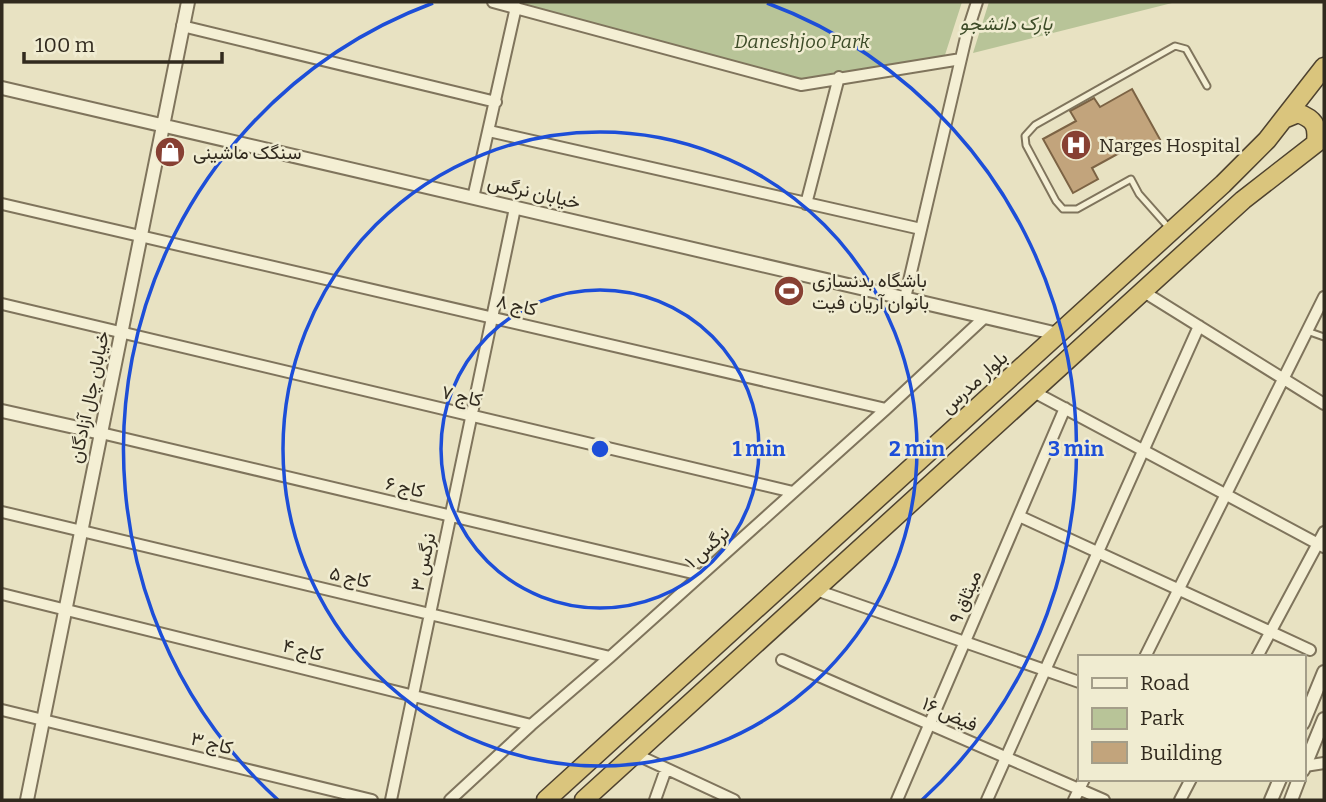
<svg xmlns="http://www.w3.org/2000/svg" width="1326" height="802" viewBox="0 0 1326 802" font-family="Bitter,Vazirmatn,serif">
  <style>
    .green { fill: #b8c498 }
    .building { fill: #c2a47c; stroke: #7c6344; stroke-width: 2 }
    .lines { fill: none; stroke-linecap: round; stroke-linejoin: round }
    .service-casing { stroke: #7f745c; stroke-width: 9 }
    .minor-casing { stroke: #7f745c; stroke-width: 14 }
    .tertiary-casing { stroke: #7f745c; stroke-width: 16 }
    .trunk-casing { stroke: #4e422f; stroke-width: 21 }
    .service { stroke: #f4efd4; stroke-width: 5 }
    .minor { stroke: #f4efd4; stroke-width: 10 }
    .tertiary { stroke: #f4efd4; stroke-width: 12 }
    .trunk { stroke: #dac57d; stroke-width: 18 }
    .ring { fill: none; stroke: #1d4ed8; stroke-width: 3.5 }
    .labels { text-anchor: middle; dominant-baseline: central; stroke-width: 5; stroke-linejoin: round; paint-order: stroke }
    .park-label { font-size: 19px; font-style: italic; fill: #3c4b27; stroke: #f0ecd1 }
    .poi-label { font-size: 19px; fill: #312a1e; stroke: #f0ecd1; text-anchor: start }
    .street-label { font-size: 19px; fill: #312a1e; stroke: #f0ecd1 }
    .centre { fill: #1d4ed8; stroke: #f0ecd1; stroke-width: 3.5 }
    .ring-label { font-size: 21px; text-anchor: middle; font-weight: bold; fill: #1d4ed8; stroke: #f0ecd1; stroke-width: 5; stroke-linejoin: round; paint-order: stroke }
  </style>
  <rect width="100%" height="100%" fill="#e8e2c2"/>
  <path class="green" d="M509,2H962L944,58L802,82Z
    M989,2H1176L973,53Z"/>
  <path class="building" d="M1132,89L1162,143L1138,156L1132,146L1092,168L1098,179L1073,193L1043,139L1076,121L1070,111L1094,98L1100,107Z"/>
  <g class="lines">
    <g class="service-casing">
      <path id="service" d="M1170,229L1139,194L1131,179L1077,209H1063L1056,201L1026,145L1025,136L1035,125L1175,46L1186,49L1207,86
        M1307,331L1324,337"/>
    </g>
    <g class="minor-casing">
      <path id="minor" d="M493,2L801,85L961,59
        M182,26L496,102
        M489,131L921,229
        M473,198L516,7
        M2,204L886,409
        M806,204L839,77
        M1144,292L1324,404
        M905,298L967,33L977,2
        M2,304L793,492
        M1034,392L1324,547
        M101,433L701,575
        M2,512L610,657
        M1019,516L1310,650
        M816,590L1079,682
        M2,594L531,725
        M1145,657L1324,297
        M1257,657L1324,532
        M782,660L1104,800
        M2,710L372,800
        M635,754L734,800
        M1305,766L1324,763
        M391,800L515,208
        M450,800L531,725L610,657L886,409L985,317
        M655,800L666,769
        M897,800L1065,408
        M987,800L1199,326
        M1074,800L1084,779
        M1180,800L1191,779"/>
    </g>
    <g class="tertiary-casing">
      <path id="tertiary" d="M2,88L1058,334
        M2,411L101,433
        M1303,723L1324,672
        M1303,770L1324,719
        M27,800L188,2
        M1271,800L1280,779
        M1291,800L1299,779"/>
    </g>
    <g class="trunk-casing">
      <path id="trunk" d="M1286,118L1298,113C1314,119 1318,125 1316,142
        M546,800L1223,184L1267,140L1324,67
        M584,800L1243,200L1324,137"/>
    </g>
    <use href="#service" class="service"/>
    <use href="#minor" class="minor"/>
    <use href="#tertiary" class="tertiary"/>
    <use href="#trunk" class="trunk"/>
  </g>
  <g class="ring">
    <circle cx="600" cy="449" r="159"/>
    <circle cx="600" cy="449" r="317"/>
    <path d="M278 800A476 476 0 0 1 433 3M767 3A476 476 0 0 1 922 800"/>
  </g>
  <defs>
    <g id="hospital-disc" transform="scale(1.575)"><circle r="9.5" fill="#874033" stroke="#f0ecd1"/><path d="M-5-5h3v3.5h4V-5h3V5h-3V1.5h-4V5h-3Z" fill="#fff"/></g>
    <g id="shop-disc" transform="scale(1.575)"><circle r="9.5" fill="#874033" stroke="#f0ecd1"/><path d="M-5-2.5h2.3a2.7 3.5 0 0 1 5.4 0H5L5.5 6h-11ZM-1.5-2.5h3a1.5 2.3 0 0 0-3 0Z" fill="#fff"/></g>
    <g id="stadium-disc" transform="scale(1.575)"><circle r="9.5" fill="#874033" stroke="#f0ecd1"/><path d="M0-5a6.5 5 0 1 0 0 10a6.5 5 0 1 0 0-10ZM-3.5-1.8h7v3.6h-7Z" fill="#fff"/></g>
  </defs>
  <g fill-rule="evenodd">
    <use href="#hospital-disc" x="1076" y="145"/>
    <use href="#shop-disc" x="170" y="152"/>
    <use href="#stadium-disc" x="789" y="291"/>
  </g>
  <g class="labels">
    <g class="park-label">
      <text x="1006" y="23">پارک دانشجو</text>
      <text x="802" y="41">Daneshjoo Park</text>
    </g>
    <g class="poi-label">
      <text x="1099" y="145">Narges Hospital</text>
      <text x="193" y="152">سنگک ماشینی</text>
      <text x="812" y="280">باشگاه بدنسازی<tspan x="812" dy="22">بانوان آریان فیت</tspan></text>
    </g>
    <g class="street-label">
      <text transform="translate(534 192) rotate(13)">خیابان نرگس</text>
      <text transform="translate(517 305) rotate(13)">کاج ۸</text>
      <text transform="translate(974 382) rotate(-42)">بلوار مدرس</text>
      <text transform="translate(462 396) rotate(13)">کاج ۷</text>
      <text transform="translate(89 397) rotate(-78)">خیابان چال آزادگان</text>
      <text transform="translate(405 487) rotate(13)">کاج ۶</text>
      <text transform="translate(707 547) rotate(-42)">نرگس ۱</text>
      <text transform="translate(423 562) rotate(-78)">نرگس ۳</text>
      <text transform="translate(350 577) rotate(13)">کاج ۵</text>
      <text transform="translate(965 597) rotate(-67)">میثاق ۹</text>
      <text transform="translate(303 650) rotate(14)">کاج ۴</text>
      <text transform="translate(950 714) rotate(24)">فیض ۱۶</text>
      <text transform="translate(212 743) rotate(14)">کاج ۳</text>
    </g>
  </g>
  <circle cx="600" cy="449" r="10" class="centre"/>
  <g class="ring-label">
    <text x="759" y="456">1 min</text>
    <text x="917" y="456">2 min</text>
    <text x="1076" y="456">3 min</text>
  </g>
  <rect width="1326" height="802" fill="none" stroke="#312a1e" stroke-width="7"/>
  <rect x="1078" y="655" width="228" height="126" fill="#f0ecd1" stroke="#a49e89" stroke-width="2"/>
  <rect x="1092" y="678" width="35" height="10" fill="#f4efd4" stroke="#a49e89" stroke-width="2"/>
  <text x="1140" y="690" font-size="21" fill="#312a1e">Road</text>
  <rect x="1092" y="708" width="35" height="21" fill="#b8c498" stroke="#a49e89" stroke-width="2"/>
  <text x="1140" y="725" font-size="21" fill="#312a1e">Park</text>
  <rect x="1092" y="742" width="35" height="21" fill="#c2a47c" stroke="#a49e89" stroke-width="2"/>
  <text x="1140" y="760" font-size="21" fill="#312a1e">Building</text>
  <path d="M24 52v10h198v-10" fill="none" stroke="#312a1e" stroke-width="3.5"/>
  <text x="35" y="52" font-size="21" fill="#312a1e" stroke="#f0ecd1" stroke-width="5" paint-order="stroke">100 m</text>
</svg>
